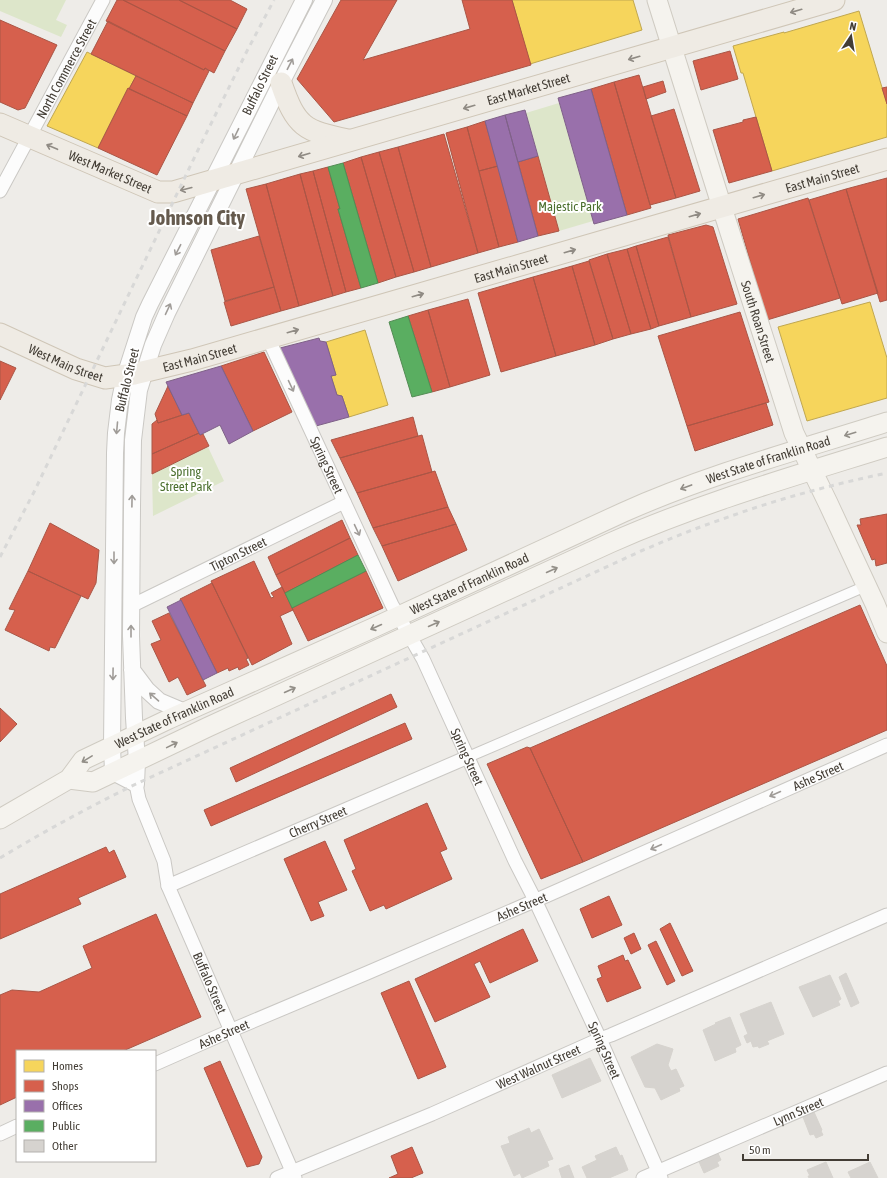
<svg xmlns="http://www.w3.org/2000/svg" width="887" height="1178" viewBox="0 0 887 1178" font-family="'Asap Condensed',sans-serif">
  <style>
    .green { fill: #dde6ca }
    .homes { fill: #f6d55c; stroke: #c0a750 }
    .shops { fill: #d6604d; stroke: #aa5646 }
    .offices { fill: #9970ab; stroke: #7f6188 }
    .public { fill: #5aae61; stroke: #538c54 }
    .building { fill: #d6d3cf; stroke: #d6d3ce }
    .lines { fill: none; stroke-linecap: round; stroke-linejoin: round }
    .pedestrian-casing { stroke: #cac8c4; stroke-width: 12 }
    .minor-casing { stroke: #cac8c4; stroke-width: 15 }
    .tertiary-casing { stroke: #cac8c4; stroke-width: 18 }
    .secondary-casing { stroke: #cfcbc2; stroke-width: 21 }
    .primary-casing { stroke: #cfc6b7; stroke-width: 23 }
    .pedestrian { stroke: #fcfcfc; stroke-width: 10 }
    .minor { stroke: #fcfcfc; stroke-width: 13 }
    .tertiary { stroke: #fcfcfc; stroke-width: 16 }
    .secondary { stroke: #f5f3ee; stroke-width: 19 }
    .primary { stroke: #efebe4; stroke-width: 21 }
    .rail { stroke: #d8d8d7; stroke-width: 3; stroke-dasharray: 5 5; stroke-linecap: butt }
    .oneway { stroke: #908b84 }
    .oneway2 { stroke: #a09c98 }
    .oneway3 { stroke: #938f88 }
    .labels { text-anchor: middle; dominant-baseline: central; stroke-width: 4; stroke-linejoin: round; paint-order: stroke }
    .street-label { font-size: 13px; fill: #433d35; stroke: #fff }
    .park-label { font-size: 13px; fill: #4b6f2e; stroke: #fff }
    .town-label { font-size: 21px; font-weight: bold; fill: #655a4d; stroke: #fff }
  </style>
  <rect width="100%" height="100%" fill="#eeece8"/>
  <path class="green" d="M0,0H66L56,20L67,25L61,37L0,11Z
    M559,103L593,221L559,231L526,113Z
    M208,447L224,481L153,516L152,474Z"/>
  <path class="homes" d="M512,0H633L642,30L530,64Z
    M859,11L887,104V137L772,171L743,73H741L733,46L784,32V33Z
    M87,52L136,76L129,89L128,88L98,148L47,126Z
    M870,302L887,358V398L807,421L778,327Z
    M365,330L388,405L349,417L342,396L337,395L331,376L336,375L326,342Z"/>
  <path class="shops" d="M117,0H123L225,51L214,73L205,68L204,70L106,21Z
    M123,0H179L237,29L225,51Z
    M179,0H230L247,9L237,29Z
    M341,0H397L363,60L470,29L462,0H512L531,65L334,122L297,79Z
    M0,20L57,45L25,108L18,110L0,102Z
    M108,21L204,70L205,68L209,71L193,103L91,54Z
    M730,51L738,79L701,90L693,61Z
    M639,75L676,198L650,205L614,82Z
    M136,76L193,103L187,116L129,89Z
    M663,81L666,92L646,99L643,87Z
    M614,82L651,208L627,215L591,89Z
    M887,87V104L882,88Z
    M128,88L187,116L157,175L98,148Z
    M674,109L700,191L676,198L651,116Z
    M756,117L772,171L729,183L713,130L743,122V120Z
    M485,121L498,166L479,171L467,127Z
    M467,127L499,247L478,253L446,133Z
    M444,134L478,253L431,267L398,147Z
    M398,147L431,267L414,272L379,152Z
    M379,152L414,272L396,277L361,157Z
    M538,156L559,231L538,236L518,162Z
    M361,157L396,277L378,283L343,163Z
    M498,166L518,242L499,247L479,171Z
    M328,167L340,209H338L361,288L346,292L313,171Z
    M313,171L346,292L333,296L300,174Z
    M300,174L333,296L299,306L266,184Z
    M887,178V300L880,302L846,189Z
    M266,184L299,306L281,311L246,189Z
    M846,189L878,293L842,304L809,200Z
    M808,198L840,298L767,320L738,219Z
    M706,225L713,227L737,304L691,317L668,235Z
    M259,236L274,287L225,301L211,250Z
    M668,237L691,317L659,326L636,246Z
    M636,246L659,326L651,329L627,249Z
    M627,249L651,329L631,334L607,254Z
    M607,254L631,334L613,339L589,260Z
    M589,261L613,339L595,345L572,266Z
    M572,266L595,345L556,356L533,277Z
    M533,277L556,356L501,372L478,293Z
    M274,287L281,311L231,326L224,302Z
    M468,299L490,375L450,387L428,310Z
    M428,310L450,387L432,392L408,316Z
    M740,312L769,402L687,426L658,336Z
    M264,352L292,412L253,431L221,366Z
    M0,361L16,368L0,400Z
    M168,386L182,415L158,423L155,414Z
    M766,403L773,425L695,451L687,426Z
    M189,413L199,433L152,454V424L157,420L158,423Z
    M413,417L418,436L340,458L331,440Z
    M199,433L200,435L203,434L209,446L152,474V454Z
    M422,435L432,472L357,493L340,458Z
    M435,471L448,507L373,528L357,493Z
    M448,507L456,524L382,546L373,528Z
    M887,514V563L876,566L875,559L872,560L857,525H861L860,519Z
    M342,520L350,538L276,575L268,557Z
    M50,523L99,550L96,583L88,599L28,571Z
    M456,524L467,550L398,581L382,546Z
    M350,538L358,555L285,593L276,575Z
    M254,561L271,598L274,597L271,593L282,587L293,610L280,616L292,644L252,665L211,581Z
    M28,571L81,596L55,648L50,647L49,651L5,630L15,610L9,609Z
    M366,571L383,608L308,641L292,608Z
    M212,583L248,658L246,659L249,665L239,670L238,667L229,671L228,668L217,673L180,599Z
    M860,605L887,666V730L583,862L530,748Z
    M169,613L206,686L187,695L178,677L169,682L151,644L161,640L152,621Z
    M391,694L397,707L236,782L230,768Z
    M0,708L17,724L0,742Z
    M405,723L412,739L211,826L204,810Z
    M527,747L530,748L583,862L541,879L487,764Z
    M427,803L447,849L440,852L452,879L386,909L384,905L370,911L352,871L356,869L344,840Z
    M325,841L347,890L318,902L324,916L311,921L284,859Z
    M106,847L109,853L114,850L126,877L78,898L81,904L0,939V894Z
    M609,896L622,925L592,938L580,909Z
    M156,914L201,1017L123,1051H17V1097L0,1105V995L12,990L39,992L92,968L83,946Z
    M670,923L693,971L682,976L660,929Z
    M523,929L538,961L490,983L480,961L474,964L490,997L435,1022L415,979Z
    M634,933L641,949L631,954L624,938Z
    M656,941L675,981L667,985L648,945Z
    M623,955L625,961L628,960L641,988L607,1002L597,979L602,977L598,966Z
    M409,981L446,1067L418,1079L381,993Z
    M220,1061L262,1157L259,1164L247,1167L204,1068Z
    M412,1147L423,1173L411,1178H389L398,1174L391,1156Z"/>
  <path class="offices" d="M591,89L627,215L594,224L558,98Z
    M525,110L538,156L518,162L505,115Z
    M505,115L538,236L518,242L485,121Z
    M319,338L320,341L326,342L336,375L331,376L337,395L342,396L349,417L316,426L280,348Z
    M221,366L253,431L229,444L220,425L200,435L189,413L182,415L166,382Z
    M181,600L217,673L203,680L167,607Z"/>
  <path class="public" d="M343,163L378,283L361,288L338,209H340L328,167Z
    M408,316L432,392L412,397L389,322Z
    M358,555L366,571L292,608L285,593Z"/>
  <path class="building" d="M846,973L859,1003L851,1007L839,977Z
    M830,975L841,999L838,1001L840,1005L813,1017L799,987Z
    M771,1002L784,1034L767,1041L769,1044L759,1048L758,1046L753,1047L751,1041L747,1043L744,1036L748,1034L740,1014Z
    M730,1017L741,1045L735,1048L736,1052L715,1061L703,1030L716,1024L715,1023Z
    M657,1044L673,1049L668,1065L671,1071L676,1069L684,1086L679,1088L680,1091L661,1100L655,1088L645,1087L631,1057Z
    M590,1058L601,1081L562,1098L552,1075Z
    M814,1112L822,1130L821,1131L823,1135L816,1138L814,1134L810,1135L803,1117Z
    M529,1128L531,1133L539,1129L553,1159L547,1161L549,1166L522,1178L520,1173L514,1176L501,1146L510,1143L508,1137Z
    M616,1147L620,1156L622,1155L628,1170L609,1178H587L582,1167L597,1160L595,1156Z
    M716,1149L721,1160L717,1162L719,1166L704,1173L697,1157Z
    M826,1162L833,1178H809L808,1176H810L807,1170Z
    M870,1162L878,1178H851L848,1172Z
    M569,1165L574,1178H562L559,1169Z"/>
  <g class="lines">
    <g class="pedestrian-casing">
      <path id="pedestrian" d="M468,757L866,586"/>
    </g>
    <g class="minor-casing">
      <g id="minor">
        <path id="s1" d="M0,191L103,0"/>
        <path id="s2" d="M268,338L392,605L423,659L515,861L535,900L600,1039L661,1178"/>
        <path id="s3" d="M131,606L344,502"/>
        <path id="s4" d="M136,784L139,799L164,861L168,886L295,1178"/>
        <path id="s5" d="M168,886L468,757"/>
        <path id="s6" d="M155,1064L232,1030L367,973L548,895L887,745"/>
        <path d="M0,1134L17,1126"/>
        <path id="s7" d="M277,1178L432,1114L600,1039L611,1035L887,915"/>
        <path id="s8" d="M643,1178L887,1073"/>
      </g>
    </g>
    <g class="tertiary-casing">
      <path id="tertiary" d="M304,0L150,304L144,317L125,376L120,400L116,433L115,453L112,746L113,772L136,784L137,761L134,718L131,636L132,507L133,440L139,390L153,345L167,313L281,83L324,0
        M132,670L147,690L159,701L185,712"/>
    </g>
    <g class="secondary-casing">
      <g id="secondary">
        <path id="s9" d="M657,0L726,220L794,433L828,503L875,604L887,633"/>
        <path d="M69,779L93,782L208,727L610,543C700,503 794,476 887,447"/>
        <path id="s10" d="M0,819L69,779L83,760L169,719L375,627L624,512C709,474 799,450 887,422"/>
      </g>
    </g>
    <g class="primary-casing">
      <g id="primary">
        <path d="M281,83C296,127 304,131 348,140"/>
        <path id="s11" d="M0,124L158,192H173L834,0"/>
        <path id="s12" d="M0,334L76,369L105,378L134,374L192,360L887,159"/>
      </g>
    </g>
    <use href="#pedestrian" class="pedestrian"/>
    <use href="#minor" class="minor"/>
    <use href="#tertiary" class="tertiary"/>
    <use href="#secondary" class="secondary"/>
    <use href="#primary" class="primary"/>
    <path class="rail" d="M0,557L34,492L198,150L247,51L274,0
      M0,858C45,831 89,807 136,784L641,551C667,540 693,529 720,520C774,500 830,485 887,473"/>
  </g>
  <defs><path id="oneway-shaft" d="M-6 0H5M1.5-3L5.5 0L1.5 3" fill="none" stroke-width="1.6" stroke-linecap="round" stroke-linejoin="round"/></defs>
  <g class="oneway">
    <use href="#oneway-shaft" transform="translate(796 11) rotate(164)"/>
    <use href="#oneway-shaft" transform="translate(634 58) rotate(164)"/>
    <use href="#oneway-shaft" transform="translate(469 107) rotate(164)"/>
    <use href="#oneway-shaft" transform="translate(52 147) rotate(-157)"/>
    <use href="#oneway-shaft" transform="translate(304 155) rotate(164)"/>
    <use href="#oneway-shaft" transform="translate(186 189) rotate(166)"/>
    <use href="#oneway-shaft" transform="translate(759 196) rotate(-16)"/>
    <use href="#oneway-shaft" transform="translate(695 215) rotate(-16)"/>
    <use href="#oneway-shaft" transform="translate(570 251) rotate(-16)"/>
    <use href="#oneway-shaft" transform="translate(418 295) rotate(-16)"/>
    <use href="#oneway-shaft" transform="translate(293 331) rotate(-16)"/>
  </g>
  <g class="oneway2">
    <use href="#oneway-shaft" transform="translate(290 64) rotate(-63)"/>
    <use href="#oneway-shaft" transform="translate(236 134) rotate(116)"/>
    <use href="#oneway-shaft" transform="translate(178 250) rotate(117)"/>
    <use href="#oneway-shaft" transform="translate(168 309) rotate(-65)"/>
    <use href="#oneway-shaft" transform="translate(291 386) rotate(65)"/>
    <use href="#oneway-shaft" transform="translate(117 428) rotate(95)"/>
    <use href="#oneway-shaft" transform="translate(132 501) rotate(-89)"/>
    <use href="#oneway-shaft" transform="translate(357 530) rotate(65)"/>
    <use href="#oneway-shaft" transform="translate(114 558) rotate(90)"/>
    <use href="#oneway-shaft" transform="translate(131 631) rotate(-90)"/>
    <use href="#oneway-shaft" transform="translate(113 674) rotate(91)"/>
    <use href="#oneway-shaft" transform="translate(154 697) rotate(-139)"/>
    <use href="#oneway-shaft" transform="translate(775 794) rotate(156)"/>
    <use href="#oneway-shaft" transform="translate(656 847) rotate(156)"/>
  </g>
  <g class="oneway3">
    <use href="#oneway-shaft" transform="translate(850 434) rotate(163)"/>
    <use href="#oneway-shaft" transform="translate(686 487) rotate(160)"/>
    <use href="#oneway-shaft" transform="translate(552 570) rotate(-24)"/>
    <use href="#oneway-shaft" transform="translate(434 624) rotate(-24)"/>
    <use href="#oneway-shaft" transform="translate(376 627) rotate(156)"/>
    <use href="#oneway-shaft" transform="translate(290 690) rotate(-24)"/>
    <use href="#oneway-shaft" transform="translate(172 745) rotate(-26)"/>
    <use href="#oneway-shaft" transform="translate(87 759) rotate(149)"/>
  </g>
  <g class="labels">
    <g class="street-label">
      <text stroke="none"><textPath href="#s1" startOffset="139">North Commerce Street</textPath></text>
      <text transform="translate(260 85) rotate(-64)">Buffalo Street</text>
      <text stroke="none"><textPath href="#s11" startOffset="557">East Market Street</textPath></text>
      <text stroke="none"><textPath href="#s11" startOffset="120">West Market Street</textPath></text>
      <text stroke="none"><textPath href="#s12" startOffset="859">East Main Street</textPath></text>
      <text stroke="none"><textPath href="#s12" startOffset="535">East Main Street</textPath></text>
      <text stroke="none"><textPath href="#s9" startOffset="337">South Roan Street</textPath></text>
      <text stroke="none"><textPath href="#s12" startOffset="211">East Main Street</textPath></text>
      <text stroke="none"><textPath href="#s12" startOffset="72">West Main Street</textPath></text>
      <text transform="translate(127 380) rotate(-76)">Buffalo Street</text>
      <text stroke="none"><textPath href="#s10" startOffset="852">West State of Franklin Road</textPath></text>
      <text stroke="none"><textPath href="#s2" startOffset="140">Spring Street</textPath></text>
      <text stroke="none"><textPath href="#s3" startOffset="119">Tipton Street</textPath></text>
      <text stroke="none"><textPath href="#s10" startOffset="528">West State of Franklin Road</textPath></text>
      <text stroke="none"><textPath href="#s10" startOffset="204">West State of Franklin Road</textPath></text>
      <text stroke="none"><textPath href="#s2" startOffset="464">Spring Street</textPath></text>
      <text stroke="none"><textPath href="#s6" startOffset="723">Ashe Street</textPath></text>
      <text stroke="none"><textPath href="#s5" startOffset="163">Cherry Street</textPath></text>
      <text stroke="none"><textPath href="#s6" startOffset="399">Ashe Street</textPath></text>
      <text stroke="none"><textPath href="#s4" startOffset="213">Buffalo Street</textPath></text>
      <text stroke="none"><textPath href="#s6" startOffset="75">Ashe Street</textPath></text>
      <text stroke="none"><textPath href="#s2" startOffset="788">Spring Street</textPath></text>
      <text stroke="none"><textPath href="#s7" startOffset="284">West Walnut Street</textPath></text>
      <text stroke="none"><textPath href="#s8" startOffset="169">Lynn Street</textPath></text>
    </g>
    <g class="park-label">
      <text x="570" y="206">Majestic Park</text>
      <text x="186" y="471">Spring<tspan x="186" dy="15">Street Park</tspan></text>
    </g>
    <g class="town-label">
      <text x="197" y="217">Johnson City</text>
    </g>
  </g>
  <rect x="16" y="1050" width="140" height="112" fill="#ffffff" stroke="#b4b1ae"/>
  <rect x="24" y="1060" width="20" height="12" fill="#f6d55c" stroke="#b4b1ae"/>
  <text x="52" y="1070" font-size="12" fill="#433d35">Homes</text>
  <rect x="24" y="1080" width="20" height="12" fill="#d6604d" stroke="#b4b1ae"/>
  <text x="52" y="1090" font-size="12" fill="#433d35">Shops</text>
  <rect x="24" y="1100" width="20" height="12" fill="#9970ab" stroke="#b4b1ae"/>
  <text x="52" y="1110" font-size="12" fill="#433d35">Offices</text>
  <rect x="24" y="1120" width="20" height="12" fill="#5aae61" stroke="#b4b1ae"/>
  <text x="52" y="1130" font-size="12" fill="#433d35">Public</text>
  <rect x="24" y="1140" width="20" height="12" fill="#d6d3cf" stroke="#b4b1ae"/>
  <text x="52" y="1150" font-size="12" fill="#433d35">Other</text>
  <g transform="translate(851 36) rotate(12)" stroke="#ffffff" stroke-width="3" paint-order="stroke">
  <path d="M0-3L7 15L0 10L-7 15Z" fill="#433d35"/>
  <text y="-6" font-size="11" font-weight="bold" text-anchor="middle" fill="#433d35">N</text>
  </g>
  <path d="M743 1154v6h125v-6" fill="none" stroke="#433d35" stroke-width="2"/>
  <text x="749" y="1154" font-size="12" fill="#433d35" stroke="#ffffff" stroke-width="3" paint-order="stroke">50 m</text>
</svg>
